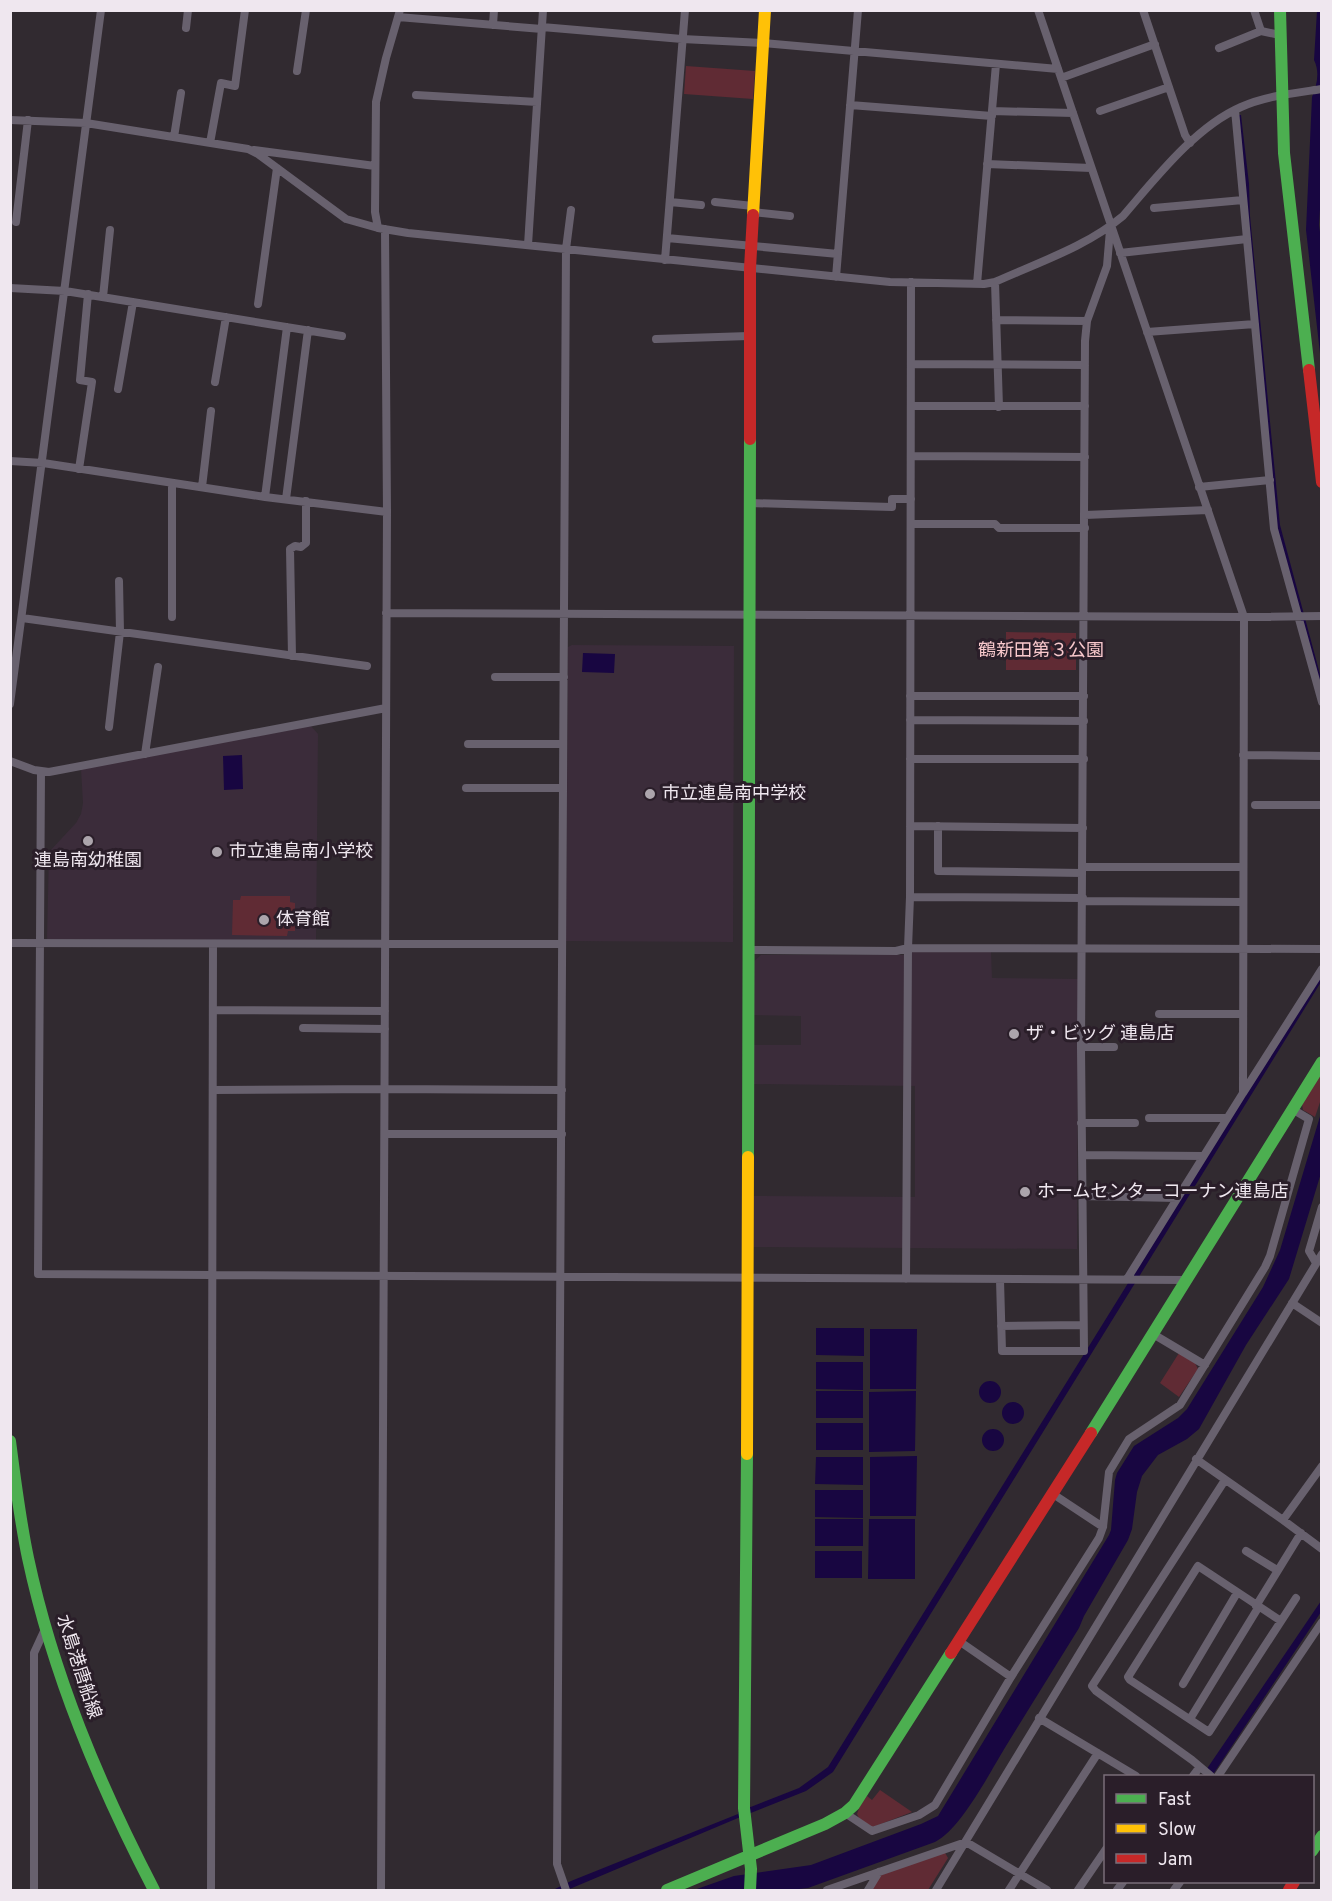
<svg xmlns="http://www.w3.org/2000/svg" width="1332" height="1901" viewBox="0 0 1332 1901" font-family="Overpass,'Noto Sans JP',sans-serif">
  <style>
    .built { fill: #3b2c3a }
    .green { fill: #602b34 }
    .water { fill: #180641 }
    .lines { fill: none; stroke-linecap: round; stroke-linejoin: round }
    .street { stroke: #68616e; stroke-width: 8 }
    .fast { stroke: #4caf50; stroke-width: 12 }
    .slow { stroke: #ffc107; stroke-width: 12 }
    .jam { stroke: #c62828; stroke-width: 12 }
    .poi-dot { fill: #aca5ac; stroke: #2a1e29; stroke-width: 2 }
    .labels { text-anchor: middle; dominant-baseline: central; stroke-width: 6; stroke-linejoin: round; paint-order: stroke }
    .park-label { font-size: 18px; fill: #f8c8cc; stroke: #2a1e29 }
    .poi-label { font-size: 18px; fill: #efe7ef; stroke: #2a1e29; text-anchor: start }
    .street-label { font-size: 18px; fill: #efe7ef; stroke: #2a1e29 }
  </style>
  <rect width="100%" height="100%" fill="#312a30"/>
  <path class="built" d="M572,645L734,646L733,942L566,941L568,647Z
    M311,726L318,734L316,942L47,939L49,852L76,823L81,814L83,803L81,769Z
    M916,951L991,952L992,978L1078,979L1077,1249L752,1247L753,1196L915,1197V1086L752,1084V1045H801V1016L752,1015V963L761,955H904Z"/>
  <path class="green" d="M686,66L755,71L753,99L684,94Z
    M1006,632L1076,633V670H1006Z
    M241,896H290V902L295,903V931H288L287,936L232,935L233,900H240Z
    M1321,1071V1099L1315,1117L1303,1110L1302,1104Z
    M1179,1353L1195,1363L1198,1369L1179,1397L1160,1383Z
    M880,1790L912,1812L873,1827L860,1820L857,1814L860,1806L867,1796L872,1800Z
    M944,1851L948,1858L928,1890H870L879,1876Z"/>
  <path class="water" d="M1317,11H1321L1322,177L1319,225L1322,246L1321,362L1306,230L1312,97C1317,85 1320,72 1314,60Z
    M1237,115H1241L1249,184L1250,216L1280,525L1321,678V696L1277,529Z
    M583,653L615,654L614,673L582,672Z
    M242,755L243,789L224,790L223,756Z
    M1321,972V982L833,1772L806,1791L738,1818L572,1888L566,1890H553L571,1881L738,1814V1812L799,1788L828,1767Z
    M1321,1113V1173L1289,1279L1246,1345L1199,1429L1187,1439L1158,1455L1142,1476L1137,1492L1132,1529L1128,1540L1084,1616L1079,1628C1055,1667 1030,1707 1006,1746C990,1772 961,1829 935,1842L808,1888L790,1890H694L734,1876L811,1865L921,1824L938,1816L1109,1535L1111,1530L1115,1480L1117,1473L1134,1446L1178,1418L1187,1409L1263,1287L1280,1250Z
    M816,1328H864V1356L816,1355Z
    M870,1329H917L916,1389H870Z
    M816,1362H863V1390L816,1389Z
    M979 1392a11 11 0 1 1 22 0a11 11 0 1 1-22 0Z
    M816,1391H863V1418H816Z
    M916,1391L915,1451L869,1452V1392Z
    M1002 1413a11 11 0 1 1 22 0a11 11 0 1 1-22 0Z
    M816,1423H863V1450H816Z
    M982 1440a11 11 0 1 1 22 0a11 11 0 1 1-22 0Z
    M917,1456L916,1516H870V1457Z
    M816,1457H863V1485L815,1484Z
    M815,1490H863V1518L815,1517Z
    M815,1519H863V1546H815Z
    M869,1519H915V1579H868Z
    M815,1551H862V1578H815Z
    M1321,1601V1612L1212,1776H1202Z"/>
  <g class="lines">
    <path class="street" d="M1038,10L1244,617L1243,1093L1127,1279
      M1143,10L1185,135L1190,143
      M1254,10L1261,31L1280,35
      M398,17L542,29
      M493,25L494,10
      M542,27L682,39L763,43L1058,69
      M186,28L188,10
      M1219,48L1261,31
      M297,71L306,10
      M1061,78L1155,44
      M416,95L537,102
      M850,105L992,116
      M1235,110L1274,529L1322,702
      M992,111L1073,113
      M1100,111L1169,87
      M10,120L86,123L248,149L258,154L346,219L378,228L408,233L890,282L984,284L995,282C1039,262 1086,247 1123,216C1155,179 1195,127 1241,107C1265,96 1295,93 1322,89
      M174,137L181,93
      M210,143L221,83L235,86L245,10
      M254,150L375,166
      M987,164L1091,168
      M670,202L701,205
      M715,202L753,206
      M1154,208L1243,200
      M753,212L790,216
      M16,222L28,120
      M378,228L375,212L376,102L386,58L400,10
      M667,238L838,254
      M528,245L543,10
      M1120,253L1247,239
      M665,260L685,10
      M836,277L858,10
      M995,282L999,407
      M977,284L996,64
      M10,288L65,291L342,336
      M103,297L110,230
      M258,304L277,168
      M996,320L1087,321
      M1147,332L1255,324
      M656,339L749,336
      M911,364L1085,365
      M215,382L226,317
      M118,389L133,302
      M911,406H1085
      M911,456L1085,457
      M10,461L43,463L265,497L387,512
      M79,469L92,382L80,380L88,294
      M172,483V617
      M202,487L211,411
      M1199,487L1270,480
      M265,497L287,327
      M286,499L308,330
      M749,503L892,507V499H911
      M1085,515L1208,510
      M911,524H995L999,528H1085
      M386,613L1244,617L1322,616
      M22,618L367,666
      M292,656L290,549L295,546L301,547L306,543V501
      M495,677H564
      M910,696H1084
      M10,704L101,10
      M910,720L1084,721
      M109,727L120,632L119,581
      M468,744H563
      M145,754L158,667
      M1243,755L1322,756
      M910,759H1084
      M10,761L34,770L49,772L386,708
      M41,771L38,1274L1187,1280
      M466,788H563
      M1255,805H1322
      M910,826L1083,828
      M938,826V871L1082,873
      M1083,867H1243
      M910,897L1083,898
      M1083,901L1243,902
      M10,943L562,944
      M747,950L896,951L908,948L1322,949
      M213,1010L385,1011
      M1159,1014H1242
      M303,1028L385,1029
      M1081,1047H1114
      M213,1090L385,1089L562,1090
      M1243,1093L1322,969
      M1149,1118H1226
      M1081,1123H1135
      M385,1134H562
      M1082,1155L1203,1156
      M1081,1196L1177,1198
      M1316,1263L1309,1251L1322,1207
      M906,1279L908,948L910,897L911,282
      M1000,1280L1002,1351H1084L1081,1047L1085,341L1087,321L1107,266L1110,230
      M1292,1303L1322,1323
      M1001,1326L1083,1325
      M1153,1334L1205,1365
      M1196,1459L1283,1520L1322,1549
      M1053,1494L1103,1527
      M1283,1520L1322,1466
      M1246,1551L1277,1570
      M1256,1606L1301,1533
      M1281,1621L1198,1566L1128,1677L1130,1680L1209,1732L1296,1598
      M959,1641L1011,1677
      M1183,1684L1237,1593
      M1039,1718L1136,1776
      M1190,1719L1258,1608
      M1193,1776L1199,1768
      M1211,1776L1192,1760L1096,1691L1092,1686L1225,1480
      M1218,1776L1322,1622
      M845,1813L872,1831L919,1815L935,1805L1011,1677L1099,1538L1103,1527L1109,1472L1129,1439L1180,1405L1265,1267L1270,1256L1309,1119L1292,1109
      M34,1890V1653L46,1627
      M211,1890L213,944
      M381,1890L387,512L385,229
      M566,1890L557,1864L566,249L571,210
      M827,1890L966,1842L1047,1890
      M868,1890L879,1872
      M936,1890L1322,1254
      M1009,1890L1098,1753
      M1078,1890L1106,1849
      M1117,1890L1123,1882
      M1174,1890L1180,1882"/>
    <path class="fast" d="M1280,10L1284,153L1309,370
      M748,1157L750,439
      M1091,1433L1322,1062
      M10,1441C15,1480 20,1520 28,1558C53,1675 99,1784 154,1890
      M747,1454L744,1808L751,1869L750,1890
      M1312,1851L1322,1836
      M667,1890L825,1824L845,1813L854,1805L951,1653"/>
    <path class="slow" d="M753,215L765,10
      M747,1454L748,1157"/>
    <path class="jam" d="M1309,370L1322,482
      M750,439V268L753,215
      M951,1653L1091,1433
      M1289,1890L1294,1882"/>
  </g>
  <g class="poi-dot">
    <circle cx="650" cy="794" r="6"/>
    <circle cx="88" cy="841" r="6"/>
    <circle cx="217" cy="852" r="6"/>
    <circle cx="264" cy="920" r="6"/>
    <circle cx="1014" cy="1034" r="6"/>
    <circle cx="1025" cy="1192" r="6"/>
  </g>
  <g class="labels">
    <g class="park-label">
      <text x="1041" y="651">鶴新田第３公園</text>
    </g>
    <g class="poi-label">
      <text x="662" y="794">市立連島南中学校</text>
      <text x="229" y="852">市立連島南小学校</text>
      <text x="88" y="861" text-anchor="middle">連島南幼稚園</text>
      <text x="276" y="920">体育館</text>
      <text x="1026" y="1034">ザ・ビッグ 連島店</text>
      <text x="1037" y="1192">ホームセンターコーナン連島店</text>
    </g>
    <g class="street-label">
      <text transform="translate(78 1667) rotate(72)">水島港唐船線</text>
    </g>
  </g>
  <rect width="1332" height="1901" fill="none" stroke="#efe7ef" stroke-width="24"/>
  <rect x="1104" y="1775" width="210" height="108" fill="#2a1e29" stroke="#796e78" stroke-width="1.5"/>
  <rect x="1116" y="1794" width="30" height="9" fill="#4caf50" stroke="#796e78" stroke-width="1.5"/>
  <text x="1158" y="1805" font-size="18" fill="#efe7ef">Fast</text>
  <rect x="1116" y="1824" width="30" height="9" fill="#ffc107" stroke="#796e78" stroke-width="1.5"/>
  <text x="1158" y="1835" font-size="18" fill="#efe7ef">Slow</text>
  <rect x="1116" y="1854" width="30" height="9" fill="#c62828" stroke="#796e78" stroke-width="1.5"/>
  <text x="1158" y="1865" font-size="18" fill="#efe7ef">Jam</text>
</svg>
